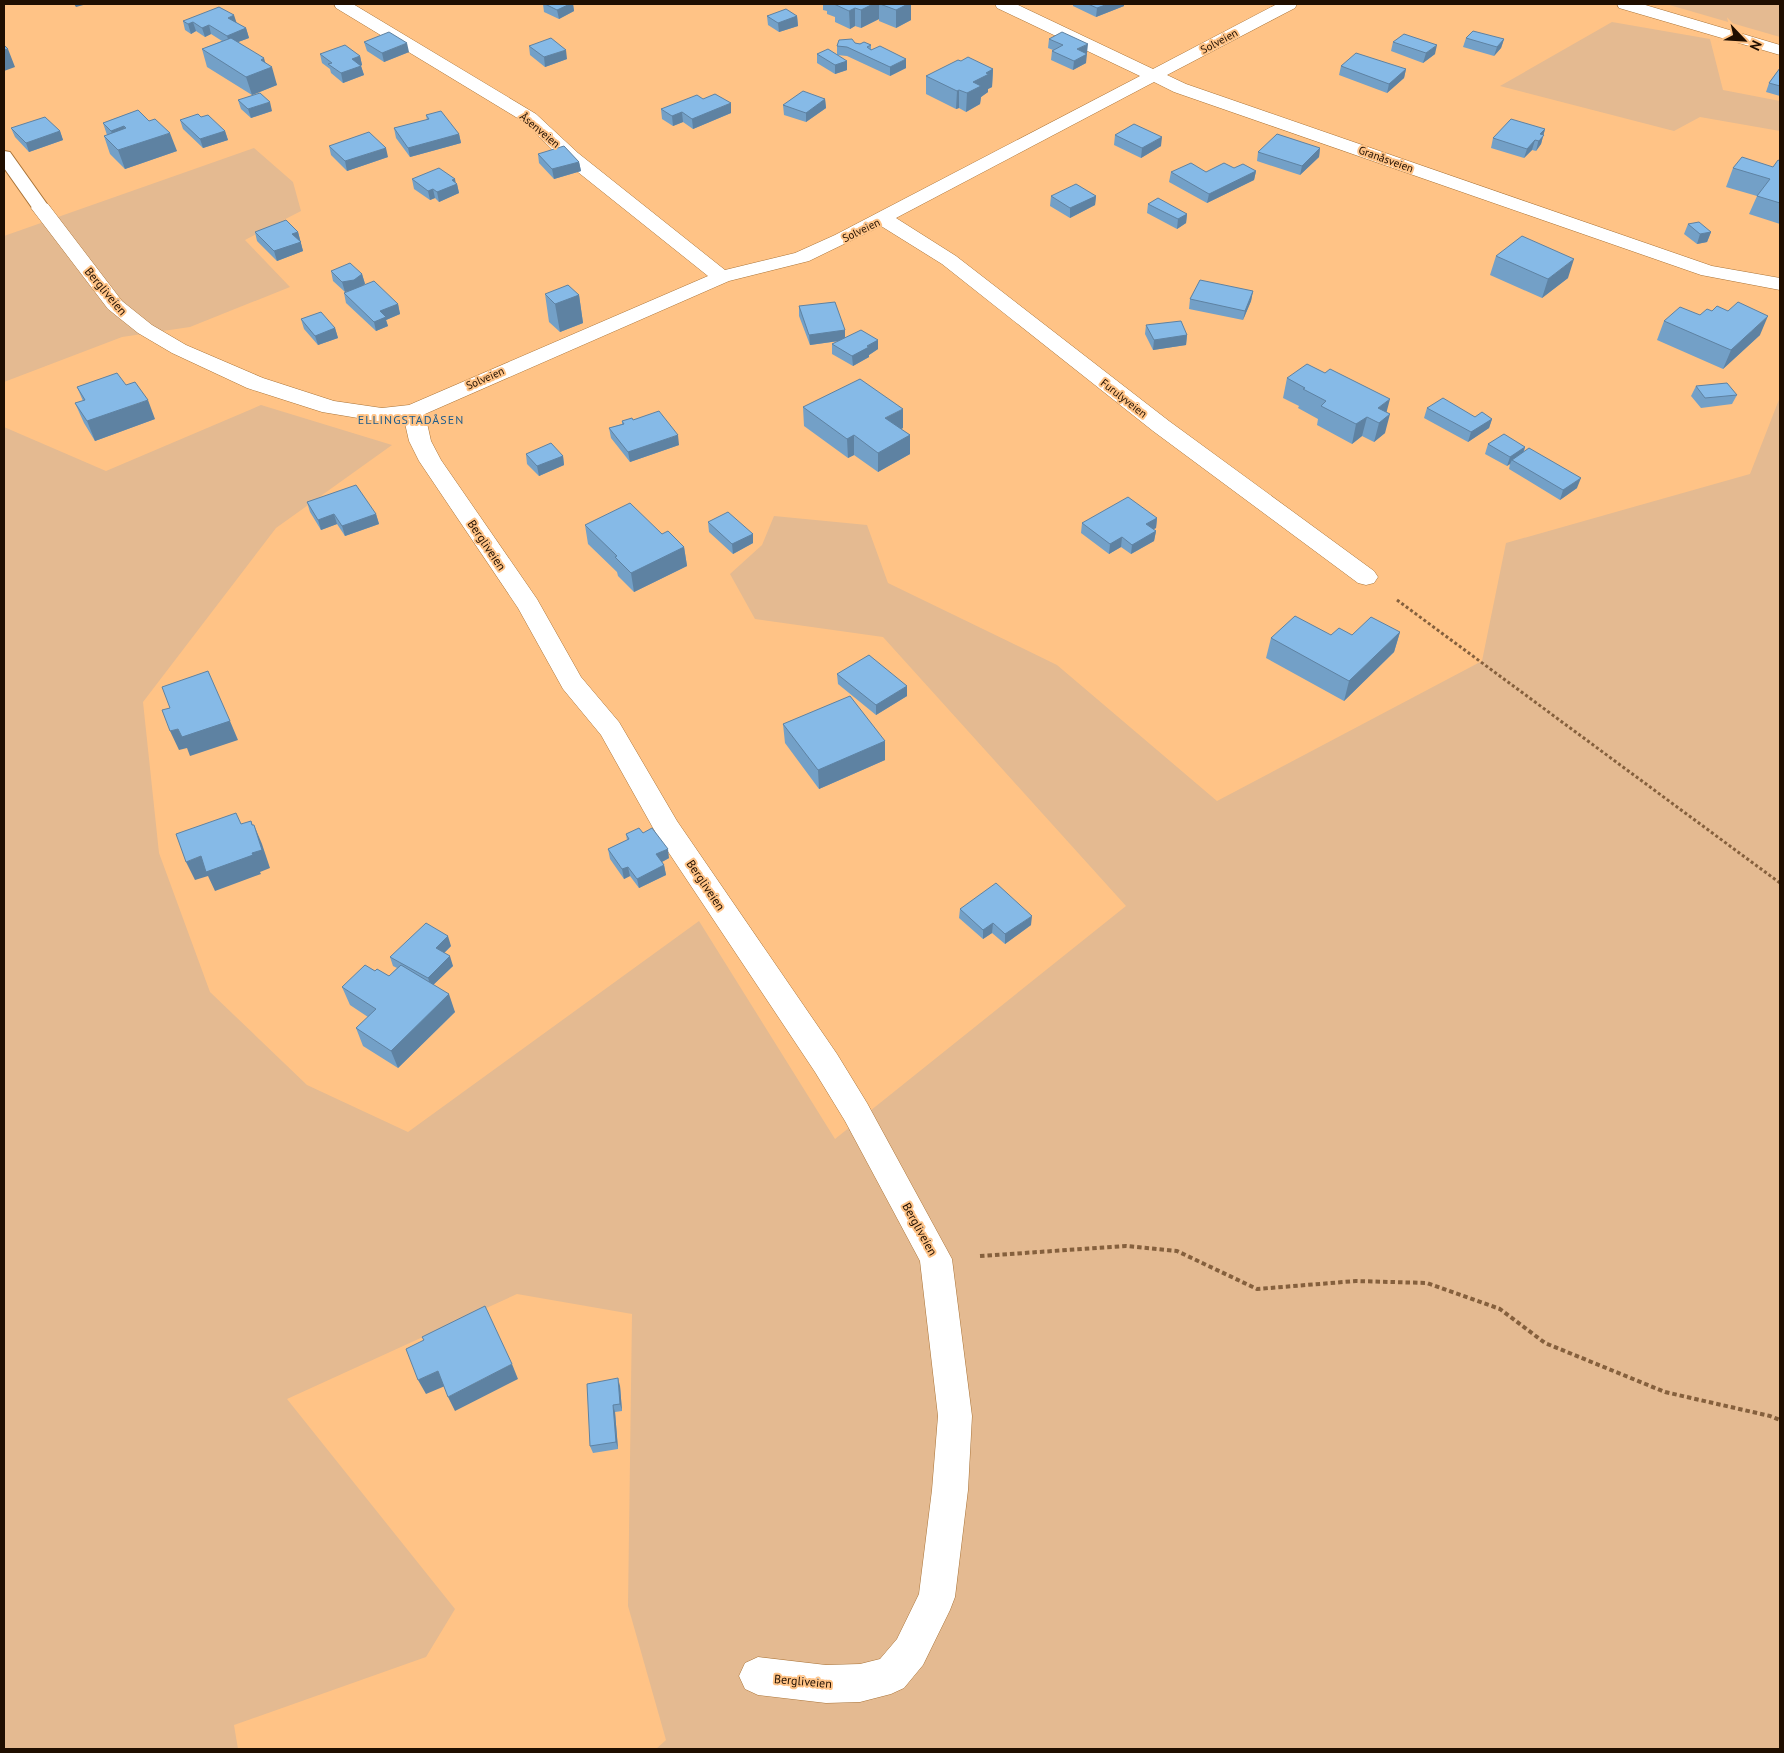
<svg xmlns="http://www.w3.org/2000/svg" width="1784" height="1753" viewBox="0 0 1784 1753" font-family="'PT Sans',sans-serif">
  <style>
    .green { fill: #e4ba91 }
    .lines { fill: none; stroke-linecap: round; stroke-linejoin: round }
    .service-casing { stroke: #aa7336; stroke-width: 2 }
    .minor-casing { stroke: #aa7336; stroke-width: 1 }
    .path-far1 { stroke: #85603d; stroke-width: 3; stroke-dasharray: 3 2.5; stroke-linecap: butt }
    .path { stroke: #85603d; stroke-width: 4; stroke-dasharray: 4.5 3; stroke-linecap: butt }
    .service { fill: #fff; fill-rule: evenodd }
    .minor { fill: #fff; fill-rule: evenodd }
    .wall { fill: #73a0c7 }
    .shaded-wall { fill: #5e82a2 }
    .building { fill: #86bae7; stroke: #5e82a2 }
    .labels { text-anchor: middle; dominant-baseline: central; stroke-width: 4; stroke-linejoin: round; paint-order: stroke }
    .far-street-label { font-size: 11px; fill: #1f0e00; stroke: #ffc386 }
    .street-label { font-size: 12px; fill: #1f0e00; stroke: #ffc386 }
    .far-quarter-label { font-size: 12px; letter-spacing: 1px; fill: #1c5b8b; stroke: #ffc386 }
  </style>
  <rect width="100%" height="100%" fill="#ffc386"/>
  <path class="green" d="M1666,4H1780V37Z
    M1612,22L1710,39L1723,90L1780,101V131L1700,117L1674,131L1500,86Z
    M254,148L293,182L301,211L245,240L290,287L190,327L122,337L4,382V236Z
    M1780,397V1749H656L666,1740L628,1606L632,1314L517,1294L287,1399L455,1609L426,1657L234,1725L238,1749H4V427L106,471L261,405L392,445L276,528L143,702L159,853L210,992L307,1085L408,1132L699,921L835,1139L1126,906L883,637L755,619L730,574L762,545L774,516L867,525L888,583L1057,665L1217,801L1482,661L1506,543L1750,474Z"/>
  <g class="lines">
    <g class="service-casing">
      <path id="service" d="M4,151L10,152L47,204L50,208L47,212L41,213L35,212L4,168Z"/>
    </g>
    <g class="minor-casing">
      <path id="minor" d="M334,4H353L536,114L578,153L725,270L795,253L835,235L1140,76L997,8L995,4H1016L1153,69L1277,4H1297L1295,8L1167,75L1186,84L1712,266L1780,278V290L1701,275L1174,92L1154,82L896,218L956,256L1169,421L1374,571L1378,577L1374,583L1366,585L1358,583L1153,431L942,264L881,226L809,261L729,281L425,414L431,441L441,460L537,599L581,677L619,722L677,821L837,1054L867,1103L952,1259L972,1416L968,1490L955,1597L950,1610L923,1665L904,1688L891,1694L860,1702L826,1703L758,1695L745,1689L739,1676L745,1663L758,1657L826,1665L860,1664L880,1659L897,1639L919,1594L932,1490L938,1416L920,1261L845,1121L815,1072L657,835L601,735L563,689L518,608L419,461L409,441L404,419L382,422L322,412L247,388L172,353L138,333L108,309L31,208L34,204L41,202L48,204L122,301L152,325L186,345L263,378L334,401L382,408L409,405L708,276L564,161L524,122L336,8Z
        M1617,4H1642L1780,45V55L1619,8Z"/>
    </g>
    <path class="path-far1" d="M1397,600L1780,883"/>
    <path class="path" d="M980,1256L1126,1246L1177,1251L1257,1289L1356,1281L1427,1283L1500,1309L1545,1343L1665,1392L1770,1416L1780,1420"/>
    <use href="#service" class="service"/>
    <use href="#minor" class="minor"/>
  </g>
  <path class="wall" d="M543,4H573L574,11L559,19L544,12Z
    M823,4H911V20L896,28L879,21V19L861,28L855,26L850,29L835,22V17L827,14V11L823,10Z
    M1073,4H1124V6L1096,17L1073,6Z
    M767,16H797L798,26L779,32L768,25Z
    M183,21L236,23L246,28L249,38L238,42L265,62L277,85L252,95L207,67L202,49L222,41L211,34L205,37L196,31L191,34L185,30Z
    M1466,38L1504,39L1501,48L1494,56L1463,47Z
    M1049,39L1087,53L1086,54V63L1073,70L1051,60L1052,51L1053,50L1048,48Z
    M364,42L409,52L384,62L367,51Z
    M1393,42L1435,54L1423,63L1391,51Z
    M855,43L871,45V49L906,68L890,76L847,56L837,55V46Z
    M529,46L567,59L545,67L530,55Z
    M320,54L360,56L362,65L361,66L364,75L343,83L331,73L330,69L322,63Z
    M817,54L847,61V70L835,74L817,63Z
    M961,61L993,69L992,87L988,89V92L981,97L980,104L966,112L959,108L956,109L926,94V76Z
    M1341,66L1406,69L1404,78L1387,93L1339,75Z
    M1780,68V96L1766,92L1769,83Z
    M703,99L731,113L693,129L683,122L673,126L662,119L661,109Z
    M825,99L826,108L806,122L784,115L783,105Z
    M238,100L272,111L251,118L241,109Z
    M138,110L177,151L125,169L110,154L104,136L107,135L103,123Z
    M426,115L459,134L461,143L410,157L396,138L394,128L427,120Z
    M201,117L225,131L228,140L203,148L183,129L180,120Z
    M11,128L60,131L63,140L29,152L15,137Z
    M1545,129L1541,144L1536,151L1532,150L1524,158L1491,148L1493,138Z
    M1115,135L1161,146L1141,158L1114,145Z
    M329,146L388,157L347,171L331,155Z
    M1320,148L1319,157L1300,175L1257,161L1258,152Z
    M538,154L579,162L581,171L554,179L539,163Z
    M1780,161V224L1749,214L1757,196L1726,187L1733,168L1773,167Z
    M1234,168L1256,171L1254,180L1207,203L1169,182L1171,172H1206Z
    M412,179L456,183L457,184L459,193L439,202L435,198L430,200L414,189Z
    M1051,196H1096L1095,205L1070,218L1050,206Z
    M1148,204L1187,214L1186,223L1177,229L1147,213Z
    M1688,224L1711,232L1707,242L1697,244L1684,234Z
    M255,232H298L303,251L277,261L257,241Z
    M1496,256L1568,278L1542,298L1490,275Z
    M331,271L362,274L365,284L361,286L398,304L400,314L386,320L388,326L376,331L346,303L344,293L349,291L345,292L333,281Z
    M1253,291L1251,301L1243,320L1189,309L1190,299Z
    M545,294L579,295L583,323L560,332L549,322Z
    M799,306L845,330V337L878,340V349L869,355V357L853,366L832,354V344L839,341L810,345L799,316Z
    M1700,315L1760,335L1723,369L1657,340L1664,321Z
    M301,319L335,328L338,338L318,345L304,329Z
    M1146,325L1187,335L1186,345L1153,350L1145,334Z
    M1287,378L1386,412L1385,433L1374,442L1362,436L1352,444L1317,425L1318,419L1298,408L1299,406L1283,398Z
    M1696,386L1737,395L1732,404L1701,408L1691,396Z
    M77,387L155,419L95,441L84,423L75,403L83,401Z
    M803,407L903,428L901,429L910,435V454L878,472L854,455L848,458L804,426Z
    M1427,408L1475,417L1492,419L1489,428L1468,442L1424,418Z
    M633,420L679,445L630,462L611,438L609,428L622,424V421Z
    M1488,444L1525,447L1524,451L1577,488L1560,500L1509,469L1510,464L1507,466L1485,454Z
    M526,454L563,456L564,465L539,476L527,464Z
    M307,502L376,514L379,524L345,536L337,524L321,530L310,512Z
    M1157,518L1156,528L1153,529L1156,531L1154,541L1131,554L1121,547L1109,554L1081,533L1082,523Z
    M708,522L753,534V543L733,554L709,532Z
    M585,525L662,534L684,547L687,566L634,592L618,576L617,572L588,544Z
    M1400,632L1394,652L1344,701L1266,658L1271,638L1331,635H1352Z
    M837,674L907,696L876,715L838,684Z
    M783,724L885,741V760L819,789L785,743Z
    M643,833L669,858L662,862L664,865L666,875L639,888L630,876L624,879L610,859L608,849L627,840L626,834Z
    M960,909L1031,925L1005,944L992,933L983,939L959,918Z
    M451,946L444,953L453,966L433,985L455,1012L398,1068L363,1046L356,1028L368,1017L350,1005L342,987L375,971L389,976L397,968L393,966L390,957Z
    M620,1386L622,1411L615,1412L618,1449L593,1453L590,1446Z"/>
  <path class="shaded-wall" d="M74,4H87L76,7Z
    M570,4H573L574,11L559,19L557,10Z
    M873,4H879V19L861,28V10Z
    M903,4H911V20L896,28V10Z
    M1108,4H1124V6L1096,17L1097,8Z
    M855,8V26L850,29L849,11Z
    M234,15L237,24L228,18Z
    M797,16L798,26L779,32L778,23Z
    M193,22L196,31L191,34L188,24Z
    M209,25L211,34L205,37L202,28Z
    M246,28L249,38L230,45L227,36Z
    M1504,39L1501,48L1494,56L1497,47Z
    M407,43L409,52L384,62L382,53Z
    M1088,44L1087,53L1076,59L1077,49Z
    M1437,45L1435,54L1423,63L1426,53Z
    M8,49L15,67L4,71V50Z
    M566,50L567,59L545,67L544,57Z
    M1087,54L1086,63L1073,70L1074,61Z
    M360,56L362,65L354,68L352,59Z
    M264,58L267,69L272,67L277,85L252,95L246,77L261,60Z
    M906,59V68L890,76V67Z
    M847,61V70L835,74V65Z
    M361,66L364,75L343,83L341,73Z
    M993,69L992,87L988,89V92L981,97L980,104L966,112L967,93L973,82L986,73Z
    M1406,69L1404,78L1387,93L1389,84Z
    M959,90V108L956,109L957,91Z
    M825,99L826,108L806,122V113Z
    M270,102L272,111L251,118L248,109Z
    M731,103V113L693,129L692,119Z
    M682,112L683,122L673,126L672,116Z
    M124,126L131,145L118,149L111,131Z
    M1545,129L1541,144L1536,151L1540,134Z
    M60,131L63,140L29,152L26,143Z
    M225,131L228,140L203,148L200,139Z
    M170,133L177,151L125,169L118,150Z
    M459,134L461,143L410,157L408,148Z
    M1162,137L1161,146L1141,158L1142,148Z
    M1535,140L1532,150L1524,158L1527,149Z
    M386,148L388,157L347,171L345,161Z
    M1320,148L1319,157L1300,175L1302,166Z
    M579,162L581,171L554,179L552,169Z
    M1256,171L1254,180L1207,203L1209,194Z
    M455,179L456,184H457L459,193L439,202L437,192L452,180Z
    M433,189L435,198L430,200L428,191Z
    M1096,196L1095,205L1070,218V208Z
    M1187,214L1186,223L1177,229L1178,219Z
    M298,232L303,251L277,261L274,251L292,234Z
    M1711,232L1707,242L1697,244L1700,234Z
    M1574,259L1568,278L1542,298L1548,279Z
    M362,274L365,284L356,289L345,292L342,282Z
    M1253,291L1251,301L1243,320L1245,311Z
    M579,295L583,323L560,332L555,304Z
    M398,304L400,314L386,320L388,326L376,331L374,322L380,311Z
    M1768,316L1760,335L1723,369L1731,350Z
    M335,328L338,338L318,345L315,336Z
    M845,330V340L810,345L809,335Z
    M1187,335L1186,345L1153,350L1154,340Z
    M878,340V349L869,355V357L853,366L852,356L867,346Z
    M1390,399L1385,418L1390,414L1385,433L1374,442L1379,423L1378,408Z
    M148,400L155,419L95,441L87,421Z
    M903,409V428L885,437V418Z
    M1367,417L1362,436L1352,444L1356,424Z
    M1492,419L1489,428L1468,442L1471,432Z
    M678,435L679,445L630,462L628,452Z
    M854,435V455L848,458L847,439Z
    M910,435V454L878,472V453Z
    M1525,447L1522,456L1512,460L1510,464L1507,466L1510,457Z
    M563,456L564,465L539,476L537,466Z
    M1581,478L1577,488L1560,500L1563,490Z
    M334,514L337,524L321,530L318,520Z
    M376,514L379,524L345,536L342,526Z
    M1157,518L1156,528L1144,534L1146,524Z
    M1156,531L1154,541L1131,554L1132,545Z
    M753,534V543L733,554L732,544Z
    M1122,537L1121,547L1109,554L1110,544Z
    M684,547L687,566L634,592L631,573Z
    M1400,632L1394,652L1344,701L1349,681Z
    M907,686V696L876,715V705Z
    M230,721L238,740L190,756L187,748L179,750L170,731L178,729Z
    M885,741V760L819,789L818,770Z
    M251,821L258,838L254,825L262,844L270,868L260,872L261,874L215,891L208,876L195,880L186,862L201,856L252,853Z
    M668,849L669,858L658,864L656,854Z
    M664,865L666,875L639,888L637,879Z
    M628,867L630,876L624,879L622,869Z
    M1032,916L1031,925L1005,944V934Z
    M993,923L992,933L983,939V930Z
    M448,936L451,946L439,958L436,948Z
    M450,956L453,966L431,987L428,978Z
    M449,994L455,1012L398,1068L391,1051Z
    M512,1364L518,1379L455,1411L448,1397Z
    M438,1371L445,1386L426,1394L418,1380Z
    M618,1378L620,1386L622,1411L620,1404Z
    M613,1405L615,1412L618,1449L616,1442Z"/>
  <path class="building" d="M545,4H570L557,10Z
    M834,4H873L861,10L855,8L849,11Z
    M880,4H908L896,10Z
    M1088,4H1108L1097,8Z
    M219,7L234,15L228,18L246,28L227,36L209,25L202,28L193,22L188,24L183,21Z
    M786,9L797,16L778,23L767,16Z
    M1473,31L1504,39L1497,47L1466,38Z
    M389,32L407,43L382,53L364,42Z
    M1062,32L1088,44L1077,49L1087,54L1074,61L1052,51L1063,45L1049,39Z
    M1404,34L1437,45L1426,53L1393,42Z
    M231,38L264,58L261,60L272,67L246,77L202,49Z
    M551,38L566,50L544,57L529,46Z
    M852,39L855,43L860,44L864,42L871,45L867,47L871,50L880,46L906,59L890,67L847,47L837,46L839,40Z
    M4,45L8,49L4,50Z
    M345,45L360,56L352,59L361,66L341,73L328,64L332,63L320,54Z
    M828,49L847,61L835,65L817,54Z
    M1356,53L1406,69L1389,84L1341,66Z
    M968,57L993,69L986,73L989,74L973,82L981,86L967,93L959,90L957,91L926,76L958,60L961,61Z
    M1780,68V86L1769,83Z
    M803,91L825,99L806,113L783,105Z
    M260,93L270,102L248,109L238,100Z
    M715,94L731,103L692,119L682,112L672,116L661,109L697,95L703,99Z
    M138,110L149,121L155,119L170,133L118,150L104,136L126,128L124,126L111,131L103,123Z
    M441,111L459,134L408,148L394,128L429,119L426,115Z
    M198,114L201,117L208,115L225,131L200,139L180,120Z
    M45,117L60,131L26,143L11,128Z
    M1511,119L1545,129L1540,134L1544,135L1539,141L1535,140L1527,149L1493,138Z
    M1134,124L1162,137L1142,148L1115,135Z
    M369,132L386,148L345,161L329,146Z
    M1277,134L1320,148L1302,166L1258,152Z
    M564,146L579,162L552,169L538,154Z
    M1742,157L1773,167L1778,160L1780,161V203L1757,196L1770,179L1733,168Z
    M1191,163L1206,172L1224,163L1234,168L1243,164L1256,171L1209,194L1171,172Z
    M439,168L455,179L452,180L457,184L437,192L433,189L428,191L412,179Z
    M1076,184L1096,196L1070,208L1051,196Z
    M1158,198L1187,214L1178,219L1148,204Z
    M286,220L298,232L292,234L301,242L274,251L255,232Z
    M1699,222L1711,232L1700,234L1688,224Z
    M1522,236L1574,259L1548,279L1496,256Z
    M350,263L362,274L354,280L342,282L331,271Z
    M1200,280L1253,291L1245,311L1190,299Z
    M374,281L398,304L380,311L386,317L374,322L344,293Z
    M568,285L579,295L555,304L545,294Z
    M835,302L845,330L809,335L799,306Z
    M1738,302L1768,316L1731,350L1664,321L1680,307L1700,315L1707,309L1712,311L1717,306L1728,311Z
    M321,312L335,328L315,336L301,319Z
    M1181,321L1187,335L1154,340L1146,325Z
    M861,330L878,340L867,346L869,347L852,356L832,344Z
    M1307,364L1325,373L1330,369L1390,399L1378,408L1390,414L1379,423L1367,417L1356,424L1321,406L1326,401L1303,389L1305,388L1287,378Z
    M117,373L126,385L135,382L148,400L87,421L75,403L85,400L77,387Z
    M860,379L903,409L885,418L910,435L878,453L854,435L847,439L803,407Z
    M1727,383L1737,395L1705,398L1696,386Z
    M1443,398L1475,417L1482,412L1492,419L1471,432L1427,408Z
    M659,411L678,435L628,452L609,428L624,424L622,421L632,418L633,420Z
    M1504,434L1525,447L1510,457L1488,444Z
    M551,443L563,456L537,466L526,454Z
    M1529,448L1581,478L1563,490L1512,460Z
    M356,485L376,514L342,526L334,514L318,520L307,502Z
    M1128,497L1157,518L1146,524L1156,531L1132,545L1122,537L1110,544L1082,523Z
    M630,503L662,534L668,531L684,547L631,573L615,557L617,556L585,525Z
    M728,512L753,534L732,544L708,522Z
    M1295,616L1331,635L1339,628L1352,635L1371,617L1400,632L1349,681L1271,638Z
    M869,655L907,686L876,705L837,674Z
    M208,671L230,721L182,737L178,729L170,731L162,710L170,708L162,687Z
    M850,696L885,741L818,770L783,724Z
    M236,813L241,824L251,821L252,825H254L262,850L252,853L253,855L206,872L201,856L186,862L176,834Z
    M639,828L643,833L652,828L668,849L656,854L664,865L637,879L628,867L622,869L608,849L629,839L626,834Z
    M996,883L1032,916L1005,934L993,923L983,930L960,909Z
    M426,923L448,936L436,948L450,956L428,978L390,957Z
    M365,965L375,971L377,969L389,976L401,965L449,994L391,1051L356,1028L376,1009L342,987Z
    M485,1306L512,1364L448,1397L438,1371L418,1380L406,1349L424,1340L422,1337Z
    M618,1378L620,1404L613,1405L616,1442L590,1446L587,1384Z"/>
  <g class="labels">
    <g class="far-street-label">
      <text transform="translate(1219 41) rotate(-28)">Solveien</text>
      <text transform="translate(540 130) rotate(40)">Åsenveien</text>
      <text transform="translate(1386 159) rotate(20)">Granåsveien</text>
      <text transform="translate(861 230) rotate(-26)">Solveien</text>
      <text transform="translate(485 378) rotate(-24)">Solveien</text>
      <text transform="translate(1124 398) rotate(38)">Furulyveien</text>
    </g>
    <g class="street-label">
      <text transform="translate(106 291) rotate(50)">Bergliveien</text>
      <text transform="translate(487 545) rotate(56)">Bergliveien</text>
      <text transform="translate(706 885) rotate(56)">Bergliveien</text>
      <text transform="translate(920 1229) rotate(61)">Bergliveien</text>
      <text transform="translate(803 1681) rotate(5)">Bergliveien</text>
    </g>
    <g class="far-quarter-label">
      <text x="411" y="419">ELLINGSTADÅSEN</text>
    </g>
  </g>
  <rect width="1784" height="1753" fill="none" stroke="#1f0e00" stroke-width="10"/>
  <g transform="translate(1744 40) rotate(115)" stroke="#ffc386" stroke-width="4" paint-order="stroke">
  <path d="M0-4L9 19L0 12L-9 19Z" fill="#1f0e00"/>
  <text y="-8" font-size="14" font-weight="bold" text-anchor="middle" fill="#1f0e00">N</text>
  </g>
</svg>
